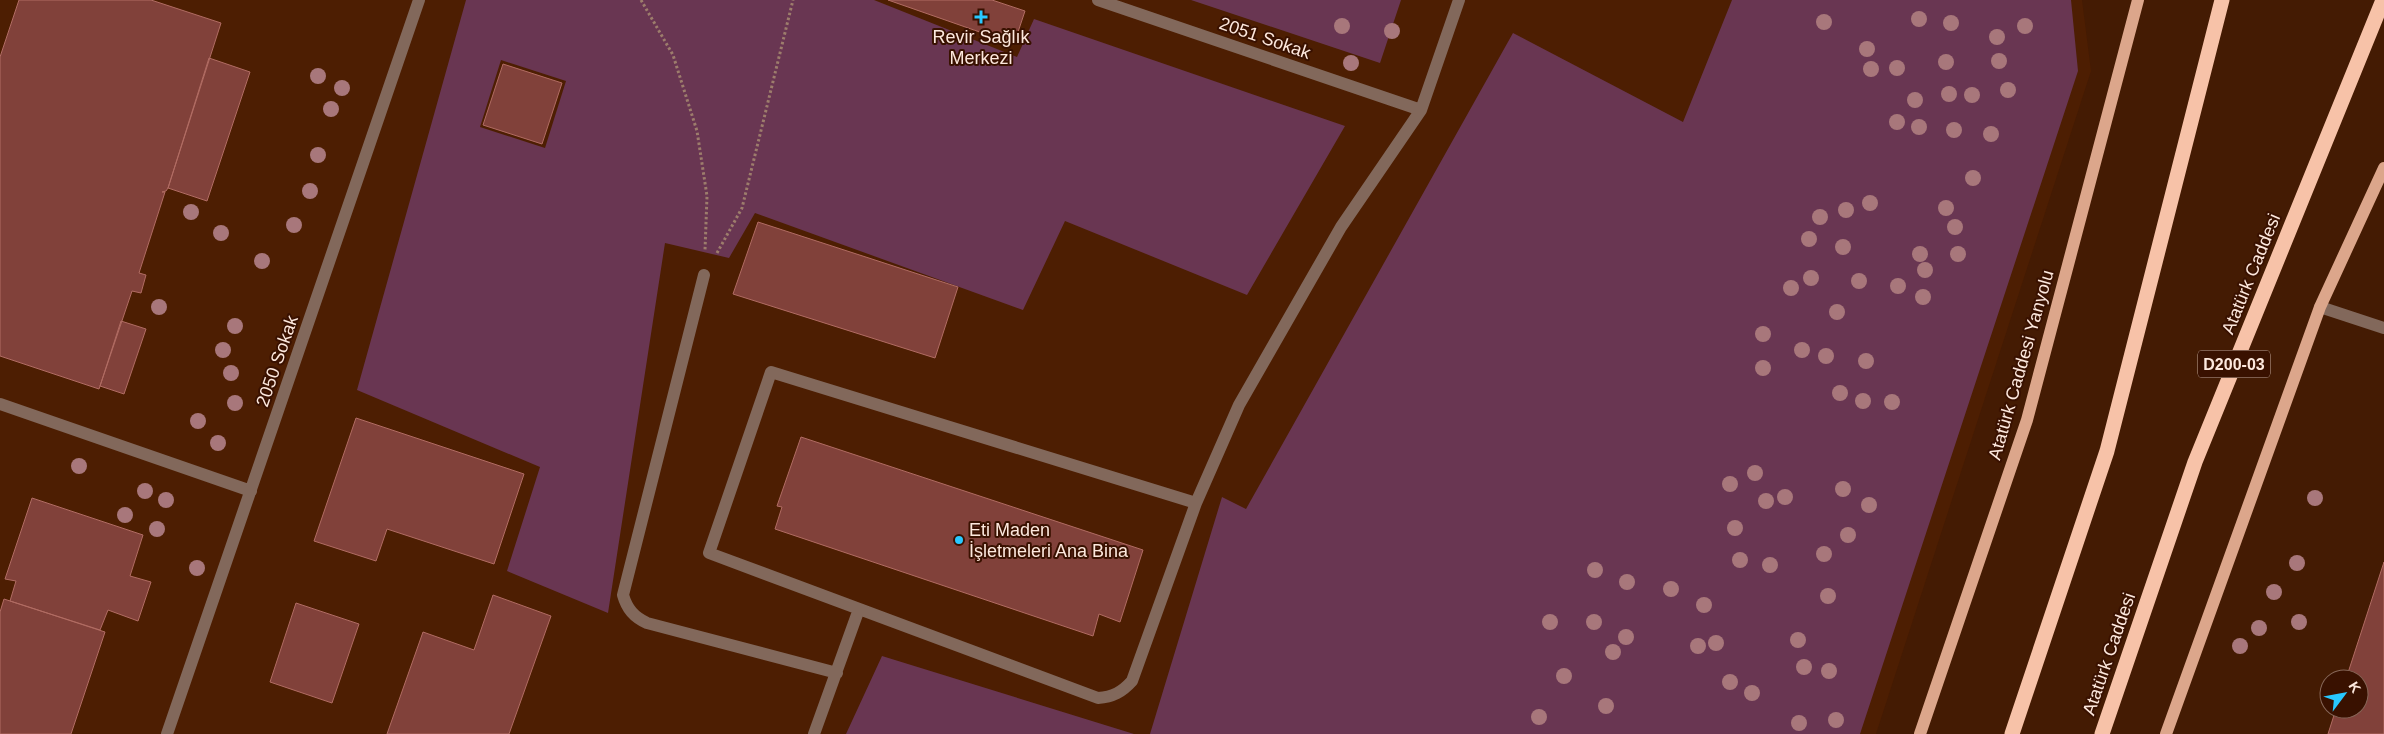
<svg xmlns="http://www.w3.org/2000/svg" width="2384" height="734" viewBox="0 0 2384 734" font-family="Arial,sans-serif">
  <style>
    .built { fill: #4d1e02 }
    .green { fill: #693652; fill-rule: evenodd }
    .building { fill: #81413a; stroke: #b16c63 }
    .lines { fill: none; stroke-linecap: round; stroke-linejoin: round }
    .path { stroke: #9d7d6c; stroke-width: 3; stroke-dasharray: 2.5 2.5; stroke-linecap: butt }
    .minor { stroke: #82685b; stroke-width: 12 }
    .major { stroke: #dca68b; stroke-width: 12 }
    .highway { stroke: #f7c2a8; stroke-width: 15 }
    .tree { fill: #a8777b }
    .poi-dot { fill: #28c8ff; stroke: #391100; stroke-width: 2 }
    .labels { text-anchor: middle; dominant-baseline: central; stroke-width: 4; stroke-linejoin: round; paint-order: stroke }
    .shield { fill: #391100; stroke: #c2a89b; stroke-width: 1 }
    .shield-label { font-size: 16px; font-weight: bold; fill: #fde8dd }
    .poi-label { font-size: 18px; fill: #fde8dd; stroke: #391100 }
    .street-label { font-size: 18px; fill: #fde8dd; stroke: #391100 }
  </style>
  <rect width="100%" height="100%" fill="#441b03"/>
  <path class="built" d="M0,0H2082L2091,71L1876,734H0Z"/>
  <path class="green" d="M466,0H874L1017,57L1034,19L1345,126L1247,295L1065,221L1023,310L755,213L729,258L665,243L608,613L507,571L540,467L357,390ZM501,60L566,81L545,148L480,127Z
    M1191,0H1401L1380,63Z
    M1732,0H2071L2078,71L1860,734H1150L1222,497L1246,509L1513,33L1683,122Z
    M882,656L1134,734H846Z"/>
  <path class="building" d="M19,0H151L221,23L168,188L166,191L162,192H165L139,273L146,275L141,293L132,291L99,389L0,356V57Z
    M888,0H992L1025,11L1014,44Z
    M209,58L250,72L207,201L168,188Z
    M503,64L562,83L542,144L483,125Z
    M758,222L958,287L935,358L733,294Z
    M121,321L146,329L124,394L100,386Z
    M356,418L524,474L494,564L387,529L376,561L314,541Z
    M801,437L1143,550L1120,622L1099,614L1093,636L775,529L782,507L777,506Z
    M32,498L143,535L130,576L151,582L138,621L108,610L100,630L10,601L16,581L5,579Z
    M2384,562V734H2328L2336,709H2359V679H2346Z
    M493,595L551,616L509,734H387L423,632L474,650Z
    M4,599L105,632L71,734H0V612Z
    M296,603L359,624L332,703L270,682Z"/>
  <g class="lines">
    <path class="path" d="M641,0L673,55L697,131L707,196L705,250
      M717,253L742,208L793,0"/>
    <path class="minor" d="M1098,0L1421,110
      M704,275L623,595C627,609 634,617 647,623L837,673
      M2320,307L2384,328
      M0,404L251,491
      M1196,503L771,372L709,553L1098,698C1113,697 1122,692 1132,681L1196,503L1239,405L1341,227L1421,110L1459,0
      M167,734L419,0
      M814,734L859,609"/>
    <path class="major" d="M1920,734L2027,420L2138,0
      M2166,734L2320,307L2384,168"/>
    <path class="highway" d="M2012,734L2107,451L2222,0
      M2102,734L2195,462L2383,0"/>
  </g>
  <g class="tree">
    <circle cx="1919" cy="19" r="8"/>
    <circle cx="1824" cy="22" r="8"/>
    <circle cx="1951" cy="23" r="8"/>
    <circle cx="1342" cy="26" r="8"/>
    <circle cx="2025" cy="26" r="8"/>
    <circle cx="1392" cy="31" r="8"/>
    <circle cx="1997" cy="37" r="8"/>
    <circle cx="1867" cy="49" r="8"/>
    <circle cx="1999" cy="61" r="8"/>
    <circle cx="1946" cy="62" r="8"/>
    <circle cx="1351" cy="63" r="8"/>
    <circle cx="1897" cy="68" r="8"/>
    <circle cx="1871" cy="69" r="8"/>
    <circle cx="318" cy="76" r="8"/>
    <circle cx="342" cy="88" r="8"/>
    <circle cx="2008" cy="90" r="8"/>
    <circle cx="1949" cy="94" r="8"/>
    <circle cx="1972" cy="95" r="8"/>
    <circle cx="1915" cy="100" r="8"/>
    <circle cx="331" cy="109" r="8"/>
    <circle cx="1897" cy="122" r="8"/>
    <circle cx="1919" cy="127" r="8"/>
    <circle cx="1954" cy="130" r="8"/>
    <circle cx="1991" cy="134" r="8"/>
    <circle cx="318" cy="155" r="8"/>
    <circle cx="1973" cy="178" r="8"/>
    <circle cx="310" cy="191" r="8"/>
    <circle cx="1870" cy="203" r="8"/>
    <circle cx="1946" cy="208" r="8"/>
    <circle cx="1846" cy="210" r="8"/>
    <circle cx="191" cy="212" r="8"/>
    <circle cx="1820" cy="217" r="8"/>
    <circle cx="294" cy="225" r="8"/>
    <circle cx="1955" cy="227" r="8"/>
    <circle cx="221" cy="233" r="8"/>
    <circle cx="1809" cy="239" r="8"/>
    <circle cx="1843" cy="247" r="8"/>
    <circle cx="1920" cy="254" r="8"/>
    <circle cx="1958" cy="254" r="8"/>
    <circle cx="262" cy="261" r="8"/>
    <circle cx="1925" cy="270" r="8"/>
    <circle cx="1811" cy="278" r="8"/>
    <circle cx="1859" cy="281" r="8"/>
    <circle cx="1898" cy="286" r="8"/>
    <circle cx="1791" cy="288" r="8"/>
    <circle cx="1923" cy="297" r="8"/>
    <circle cx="159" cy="307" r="8"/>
    <circle cx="1837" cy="312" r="8"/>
    <circle cx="235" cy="326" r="8"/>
    <circle cx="1763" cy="334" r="8"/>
    <circle cx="223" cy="350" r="8"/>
    <circle cx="1802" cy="350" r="8"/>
    <circle cx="1826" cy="356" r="8"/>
    <circle cx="1866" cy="361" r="8"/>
    <circle cx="1763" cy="368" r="8"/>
    <circle cx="231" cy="373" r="8"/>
    <circle cx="1840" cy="393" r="8"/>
    <circle cx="1863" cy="401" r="8"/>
    <circle cx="1892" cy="402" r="8"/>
    <circle cx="235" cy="403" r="8"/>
    <circle cx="198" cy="421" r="8"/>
    <circle cx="218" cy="443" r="8"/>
    <circle cx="79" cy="466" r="8"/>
    <circle cx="1755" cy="473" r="8"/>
    <circle cx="1730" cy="484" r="8"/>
    <circle cx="1843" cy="489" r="8"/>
    <circle cx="145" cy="491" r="8"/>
    <circle cx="1785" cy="497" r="8"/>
    <circle cx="2315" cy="498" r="8"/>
    <circle cx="166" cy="500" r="8"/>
    <circle cx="1766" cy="501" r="8"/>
    <circle cx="1869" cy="505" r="8"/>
    <circle cx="125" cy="515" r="8"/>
    <circle cx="1735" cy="528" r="8"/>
    <circle cx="157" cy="529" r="8"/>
    <circle cx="1848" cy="535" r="8"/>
    <circle cx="1824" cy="554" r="8"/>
    <circle cx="1740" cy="560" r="8"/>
    <circle cx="2297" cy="563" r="8"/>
    <circle cx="1770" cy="565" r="8"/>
    <circle cx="197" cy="568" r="8"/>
    <circle cx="1595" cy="570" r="8"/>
    <circle cx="1627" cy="582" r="8"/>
    <circle cx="1671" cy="589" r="8"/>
    <circle cx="2274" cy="592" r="8"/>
    <circle cx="1828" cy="596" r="8"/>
    <circle cx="1704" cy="605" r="8"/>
    <circle cx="1550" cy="622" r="8"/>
    <circle cx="1594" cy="622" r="8"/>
    <circle cx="2299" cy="622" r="8"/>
    <circle cx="2259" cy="628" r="8"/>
    <circle cx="1626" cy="637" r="8"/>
    <circle cx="1798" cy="640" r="8"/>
    <circle cx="1716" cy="643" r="8"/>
    <circle cx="1698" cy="646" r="8"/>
    <circle cx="2240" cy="646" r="8"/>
    <circle cx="1613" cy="652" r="8"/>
    <circle cx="1804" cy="667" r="8"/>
    <circle cx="1829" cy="671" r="8"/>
    <circle cx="1564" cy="676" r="8"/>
    <circle cx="1730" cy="682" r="8"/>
    <circle cx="1752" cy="693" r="8"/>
    <circle cx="1606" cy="706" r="8"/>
    <circle cx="1539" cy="717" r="8"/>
    <circle cx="1836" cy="720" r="8"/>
    <circle cx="1799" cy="723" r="8"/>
  </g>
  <g class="poi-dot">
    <path d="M978.5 9.5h5v5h5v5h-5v5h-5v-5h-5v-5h5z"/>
    <circle cx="959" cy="540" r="5"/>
  </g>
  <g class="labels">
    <rect class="shield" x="2198" y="350.5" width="72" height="27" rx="4"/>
    <g class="shield-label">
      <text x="2234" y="364">D200-03</text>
    </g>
    <g class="poi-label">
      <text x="981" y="37">Revir Sağlık<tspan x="981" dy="21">Merkezi</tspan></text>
      <text x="969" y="530" text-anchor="start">Eti Maden<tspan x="969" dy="21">İşletmeleri Ana Bina</tspan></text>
    </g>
    <g class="street-label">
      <text transform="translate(1265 38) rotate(19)">2051 Sokak</text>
      <text transform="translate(2251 274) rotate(-68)">Atatürk Caddesi</text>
      <text transform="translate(277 361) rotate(-71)">2050 Sokak</text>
      <text transform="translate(2021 365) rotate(-74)">Atatürk Caddesi Yanyolu</text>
      <text transform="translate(2109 654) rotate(-71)">Atatürk Caddesi</text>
    </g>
  </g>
  <g transform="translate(2344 694) rotate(58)"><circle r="24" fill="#391100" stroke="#876758"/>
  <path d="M0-4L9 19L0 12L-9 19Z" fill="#28c8ff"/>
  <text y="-8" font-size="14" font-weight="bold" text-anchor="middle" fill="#fde8dd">K</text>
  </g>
</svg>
